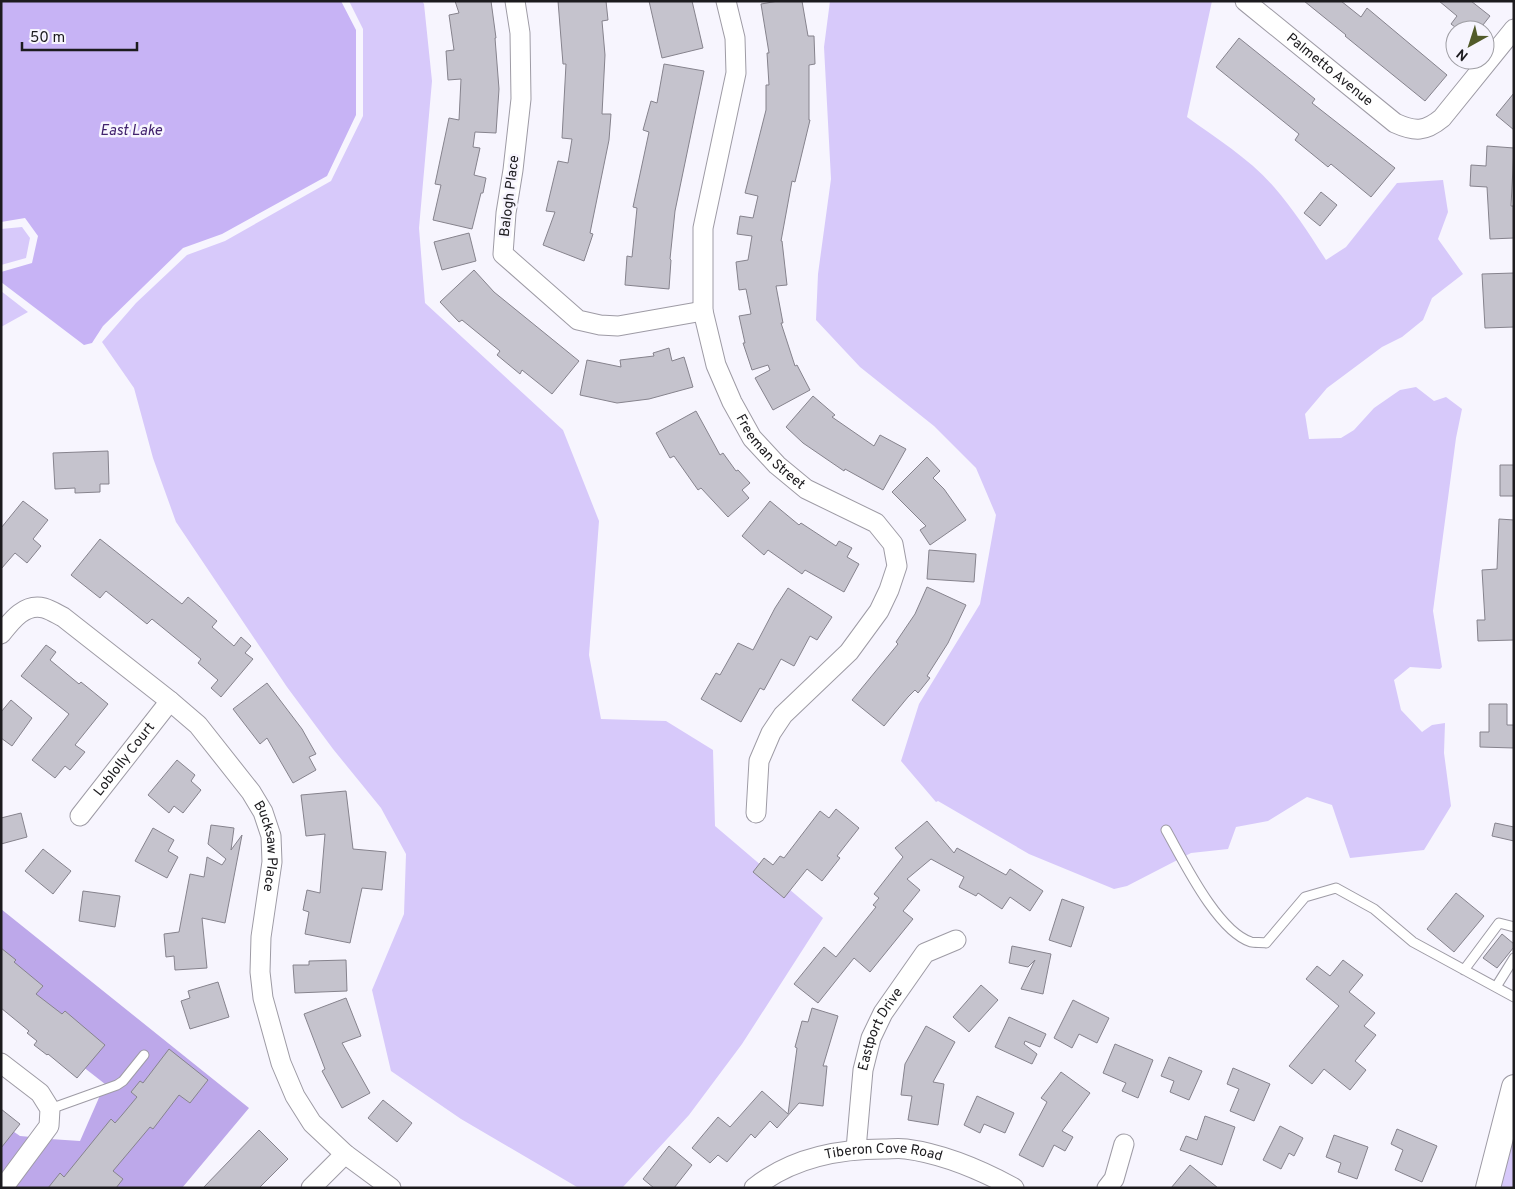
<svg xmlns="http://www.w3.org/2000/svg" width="1515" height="1189" viewBox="0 0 1515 1189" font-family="Overpass,sans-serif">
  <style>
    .green { fill: #d7c9fa }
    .forest { fill: #bda8ea }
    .water { fill: #c7b3f5 }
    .building { fill: #c5c3cd; stroke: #86838d }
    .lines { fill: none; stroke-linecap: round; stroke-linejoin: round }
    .service-casing { stroke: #9e9ba5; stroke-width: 11 }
    .minor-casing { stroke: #9e9ba5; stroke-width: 21 }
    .tertiary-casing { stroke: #9e9ba5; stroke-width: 26 }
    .service { stroke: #fff; stroke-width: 9 }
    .minor { stroke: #fff; stroke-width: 19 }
    .tertiary { stroke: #fff; stroke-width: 24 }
    .labels { text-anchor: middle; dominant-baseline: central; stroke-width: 5; stroke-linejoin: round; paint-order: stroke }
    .street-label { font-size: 14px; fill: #1c1b1e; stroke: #f7f5fe }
    .water-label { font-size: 15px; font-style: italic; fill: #41226d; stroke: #f7f5fe }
  </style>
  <rect width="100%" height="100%" fill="#f7f5fe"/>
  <path class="green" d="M349,1H422L424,4L432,81L419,228L425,303L563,430L599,521L589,655L601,719L666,721L713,750L715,826L823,918L742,1044L689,1115L623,1187H577L461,1119L391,1071L372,990L404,914L406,854L381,808L333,749L287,687L176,522L153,458L134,388L102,342L136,303L187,255L225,241L331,181L363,116V29Z
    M830,1H1212L1187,117C1217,139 1250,159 1274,187C1294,210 1310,235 1326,260L1346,247L1397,183L1443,180L1448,212L1438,239L1463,274L1432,298L1423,320L1402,337L1382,347L1327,388L1305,414L1309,439L1341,438L1354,430L1374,408L1400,390L1416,387L1434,401L1446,397L1462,409L1456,438L1433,611L1442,667L1440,669L1410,667L1394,680L1401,710L1422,732L1432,725L1445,723L1444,753L1451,806L1424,850L1350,858L1332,805L1307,797L1268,821L1236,827L1228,849L1191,853L1127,886L1114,889L1029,854L938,801L936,802L901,761L919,704L980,604L996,515L976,468L934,426L860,367L816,320L818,274L831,179L824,47Z
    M22,227L30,238L26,258L1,265V229Z
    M1,291L28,312L1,327Z
    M1514,1120V1188H1497Z"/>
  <path class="forest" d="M1,909L249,1108L182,1188H12L50,1139L80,1141L105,1084L8,1008H1Z
    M1,1123L20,1136L31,1137L1,1177Z"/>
  <path class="water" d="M1,1H341L356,30V115L327,176L222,234L183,248L103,326L92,343L84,345L1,282V272L32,263L38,236L25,218L1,222Z"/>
  <path class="building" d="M455,1H491L496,38H495L499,89L496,133L475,132L473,147L480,148L474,175L486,178L483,193H481L472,229L433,220L441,185L435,184L449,118L459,120L461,79L448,80L446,51L454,50L449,15L459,13Z
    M558,1H606L608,20L602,21L605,55L602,114H611L609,140L590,233L593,234L584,261L543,245L555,212L546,211L558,161L568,163L572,139L562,138L566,64H563Z
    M649,1H692L703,48L662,58Z
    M778,1H802L808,36H814L815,64L809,65V120H810L795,182L792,181L781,241H782L787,285L776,286L783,323H781L795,366L797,365L810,390L773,410L755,378L770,370L768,365L752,370L743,343H745L739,316L751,314L746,289L739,290L736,262L748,260L752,236L737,234L740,216L753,218L758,196L745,193L766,110V85H769L767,53H769L761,4Z
    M1304,1H1341L1361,17L1367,8L1447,75L1425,101L1345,36L1346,35Z
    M1439,1H1471L1490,16L1479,30H1459L1451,24L1457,16Z
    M1239,38L1315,99L1312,103L1395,168L1371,197L1331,164L1328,167L1295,140L1299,134L1216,67Z
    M664,64L704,71L675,211L670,259L671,260L669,289L625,285L627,256L632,257L637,208L633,207L649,132L643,130L651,101L657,103Z
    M1514,93V130L1496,115Z
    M1487,146L1514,148L1511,206H1514V238L1490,239L1487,187L1470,186L1471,165L1486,166Z
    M1321,192L1337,205L1320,226L1304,213Z
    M469,233L476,261L442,270L434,242Z
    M474,270L494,292L579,361L552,394L522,370L520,374L497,355L500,351L462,320L459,322L440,302Z
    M1514,273V327L1485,328L1482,274Z
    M669,348L672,361L684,357L693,387L649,399L617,403L580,395L587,360L621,367L620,360L654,356L653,353Z
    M813,396L835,415L832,417L874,446L880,435L906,449L883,490L845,469L844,471L803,443L786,427Z
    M696,411L720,455L723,453L736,471L738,470L750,483L742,490L749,498L728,517L701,488L698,490L674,456L670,458L656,433Z
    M108,451L109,484H100V492L75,493V488L55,489L53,453Z
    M927,457L940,471L933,478L944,489L966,520L930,545L920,530L926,526L892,492Z
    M1500,465H1514V496H1500Z
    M23,501L48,520L33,539L41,546L27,563L15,553L1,569V528Z
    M770,501L799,525L801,523L836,546L839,541L852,548L847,557L859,564L844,592L805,570L802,574L768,550L764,555L742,536Z
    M1499,519L1514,520V640L1478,641L1477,620H1485L1482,570L1497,569Z
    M100,539L182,604L188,597L217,621L212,627L234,646L241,637L251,646L245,653L253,659L221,697L211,688L218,680L198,663L201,659L152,619L147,624L106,591L100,598L71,575Z
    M929,550L976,554L974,582L927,579Z
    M927,587L966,605L948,643L927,676L930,678L918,693L915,690L908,697L884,726L852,700L898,644L896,642L915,614Z
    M788,588L832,617L817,640L810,636L794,666L781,659L764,690L760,688L741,722L701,699L716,673L720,675L738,643L753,650L775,608Z
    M46,645L56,652L50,660L79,684L81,682L108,704L75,745L85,752L70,770L65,766L55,778L32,760L69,714L21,676Z
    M267,683L302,729L316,754L309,757L316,770L293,783L267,738L260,744L233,709Z
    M11,700L32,718L12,746L1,738V712Z
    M1489,704H1507V725H1514V748L1480,747V732H1489Z
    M177,760L195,775L191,781L201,790L183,813L174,806L169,813L148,795Z
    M346,791L353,849L386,852L382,890L362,888L350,943L305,934L309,912L303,910L307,890L320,893L325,834L306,836L301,795Z
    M836,809L859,828L837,856L840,858L822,881L807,869L784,898L753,872L764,858L773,865L780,856L784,858L820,811L829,818Z
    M21,813L27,837L1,844V818Z
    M927,821L954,853L957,848L1006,875L1010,869L1043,891L1030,911L1010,897L1002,909L978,893L976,896L959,887L964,877L931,859L907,879L920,890L903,911L913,919L870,972L854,958L818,1003L794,984L824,947L836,957L876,907L873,905L879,898L874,894L903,857L895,848Z
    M1495,823L1514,827V841L1492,836Z
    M211,825L234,828L231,850L242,835L225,923L202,918L207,968L175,970L174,956L166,957L164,934L179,932L190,874L204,877L207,857L222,865L226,859L208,844Z
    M153,828L174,840L168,851L178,857L167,878L135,861Z
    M43,849L71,871L53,894L25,871Z
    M83,891L120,896L115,927L79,921Z
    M1456,893L1484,916L1454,952L1427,929Z
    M1062,899L1084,907L1071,947L1049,940Z
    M1502,934L1514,944V947L1497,968L1483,958Z
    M1012,946L1051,954L1043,994L1021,989L1035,960L1028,967L1009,963Z
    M1,948L16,960L14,962L43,986L36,994L62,1014L65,1011L105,1045L77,1078L48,1054L47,1055L34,1045L37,1041L27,1033L29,1031L1,1008Z
    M346,960L347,991L295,993L293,965H309V961Z
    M1343,960L1363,975L1349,992L1375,1013L1364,1026L1376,1035L1355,1061L1366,1070L1350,1090L1324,1069L1312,1084L1289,1066L1339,1006L1306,979L1317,966L1330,976Z
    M218,982L229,1017L190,1029L181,1001L190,998L188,991Z
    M981,985L998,1000L969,1032L953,1017Z
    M346,998L361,1036L342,1043L370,1093L342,1108L322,1071L325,1069L304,1014Z
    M1073,1000L1109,1018L1097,1043L1079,1034L1072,1048L1054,1038Z
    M812,1008L838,1016L823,1066H827L823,1106L799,1103L777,1128L770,1121L755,1138L751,1134L727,1162L718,1155L710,1163L692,1148L718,1117L730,1127L762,1091L788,1114L797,1048L795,1047L802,1021L808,1022Z
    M1009,1017L1046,1034L1040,1047L1025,1041L1024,1044L1037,1054L1032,1064L995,1047Z
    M926,1026L955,1042L933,1082L944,1084L938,1125L908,1120L912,1096L901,1095L905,1064Z
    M1115,1044L1153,1060L1138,1098L1122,1091L1126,1083L1103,1073Z
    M169,1049L208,1080L190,1103L179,1095L153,1129L150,1127L113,1171L123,1179L116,1188H48L60,1173L64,1177L111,1119L115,1123L122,1115L137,1097L131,1092L140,1081L143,1083Z
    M1169,1057L1202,1071L1189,1100L1170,1092L1174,1081L1161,1076Z
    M1233,1068L1270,1084L1254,1121L1230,1111L1239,1089L1227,1084Z
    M1061,1072L1090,1093L1062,1131L1073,1137L1065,1151L1054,1145L1043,1167L1019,1155L1047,1102L1041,1098Z
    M977,1096L1014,1113L1005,1133L984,1124L980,1133L964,1125Z
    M383,1100L412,1123L397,1142L368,1118Z
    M1,1109L20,1124L1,1148Z
    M1205,1116L1235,1127L1222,1165L1180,1150L1186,1136L1197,1140Z
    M1280,1126L1303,1138L1294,1156L1289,1153L1281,1169L1263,1160Z
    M1397,1129L1437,1146L1422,1182L1395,1170L1403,1150L1391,1144Z
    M259,1130L288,1159L259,1188H203Z
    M1334,1135L1368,1147L1357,1179L1338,1172L1341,1163L1326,1157Z
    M669,1146L692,1165L674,1188H654L643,1179Z
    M1190,1165L1218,1188H1171Z"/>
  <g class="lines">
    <g class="service-casing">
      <path id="service" d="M1166,830C1183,860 1217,931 1251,942C1255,943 1262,942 1266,943L1305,897L1336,888L1374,909L1413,942L1514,997
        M1464,970L1499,923L1514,927
        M1496,987L1514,958
        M50,1109L117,1085L123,1081L144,1055"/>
    </g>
    <g class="minor-casing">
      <g id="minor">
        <path d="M515,1L520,33L521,99L513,170L506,213L503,254L578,320L600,325L618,326L703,311"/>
        <path id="s1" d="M726,1L735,38L736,73L703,228V311L716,365L732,402L752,438L777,465L806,489L876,523L893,544L897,566L889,590L879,611L849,652L783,715L771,733L759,761L756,813"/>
        <path id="s2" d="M1245,1L1395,123C1415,132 1425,132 1442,118L1514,29"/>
        <path id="s3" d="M1,634C12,620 25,603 44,608C51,610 57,614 63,617L170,701L198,725L251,792L263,812L271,836L272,862L261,937L260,972L263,998L281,1063L295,1096L312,1123L345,1154L391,1188"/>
        <path id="s4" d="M80,816L170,701"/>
        <path d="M1,1063L40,1093L50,1109L49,1126L3,1188"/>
        <path id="s5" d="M856,1149L863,1070L871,1038L883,1013L925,953L956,940"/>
        <path d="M311,1188L345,1154"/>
        <path id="s6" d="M754,1188C790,1159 837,1149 883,1149C891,1149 899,1148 906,1149C944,1154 981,1170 1014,1188"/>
        <path d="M1107,1188L1114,1179L1124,1144"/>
      </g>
    </g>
    <g class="tertiary-casing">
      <path id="tertiary" d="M1488,1188L1514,1087"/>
    </g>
    <use href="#service" class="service"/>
    <use href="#minor" class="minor"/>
    <use href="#tertiary" class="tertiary"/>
  </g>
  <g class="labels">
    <g class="street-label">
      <text stroke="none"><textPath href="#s2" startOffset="109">Palmetto Avenue</textPath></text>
      <text transform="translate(510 196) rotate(-83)">Balogh Place</text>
      <text stroke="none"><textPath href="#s1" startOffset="474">Freeman Street</textPath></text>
      <text stroke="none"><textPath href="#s4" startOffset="72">Loblolly Court</textPath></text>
      <text stroke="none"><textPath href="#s3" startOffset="391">Bucksaw Place</textPath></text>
      <text stroke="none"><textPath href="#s5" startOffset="124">Eastport Drive</textPath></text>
      <text stroke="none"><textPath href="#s6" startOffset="138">Tiberon Cove Road</textPath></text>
    </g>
    <g class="water-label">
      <text x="131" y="131">East Lake</text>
    </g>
  </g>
  <rect width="1515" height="1189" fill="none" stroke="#1c1b1e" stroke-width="5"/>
  <g transform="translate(1470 45) rotate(219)"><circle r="24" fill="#f7f5fe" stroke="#9f9ea4"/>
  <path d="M0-4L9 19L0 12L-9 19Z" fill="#525b2a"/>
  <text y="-8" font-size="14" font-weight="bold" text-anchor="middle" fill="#1c1b1e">N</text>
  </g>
  <path d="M22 42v8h115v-8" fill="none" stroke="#1c1b1e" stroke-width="2.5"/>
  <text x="30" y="42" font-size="15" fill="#1c1b1e" stroke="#f7f5fe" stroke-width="4" paint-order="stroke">50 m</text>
</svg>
